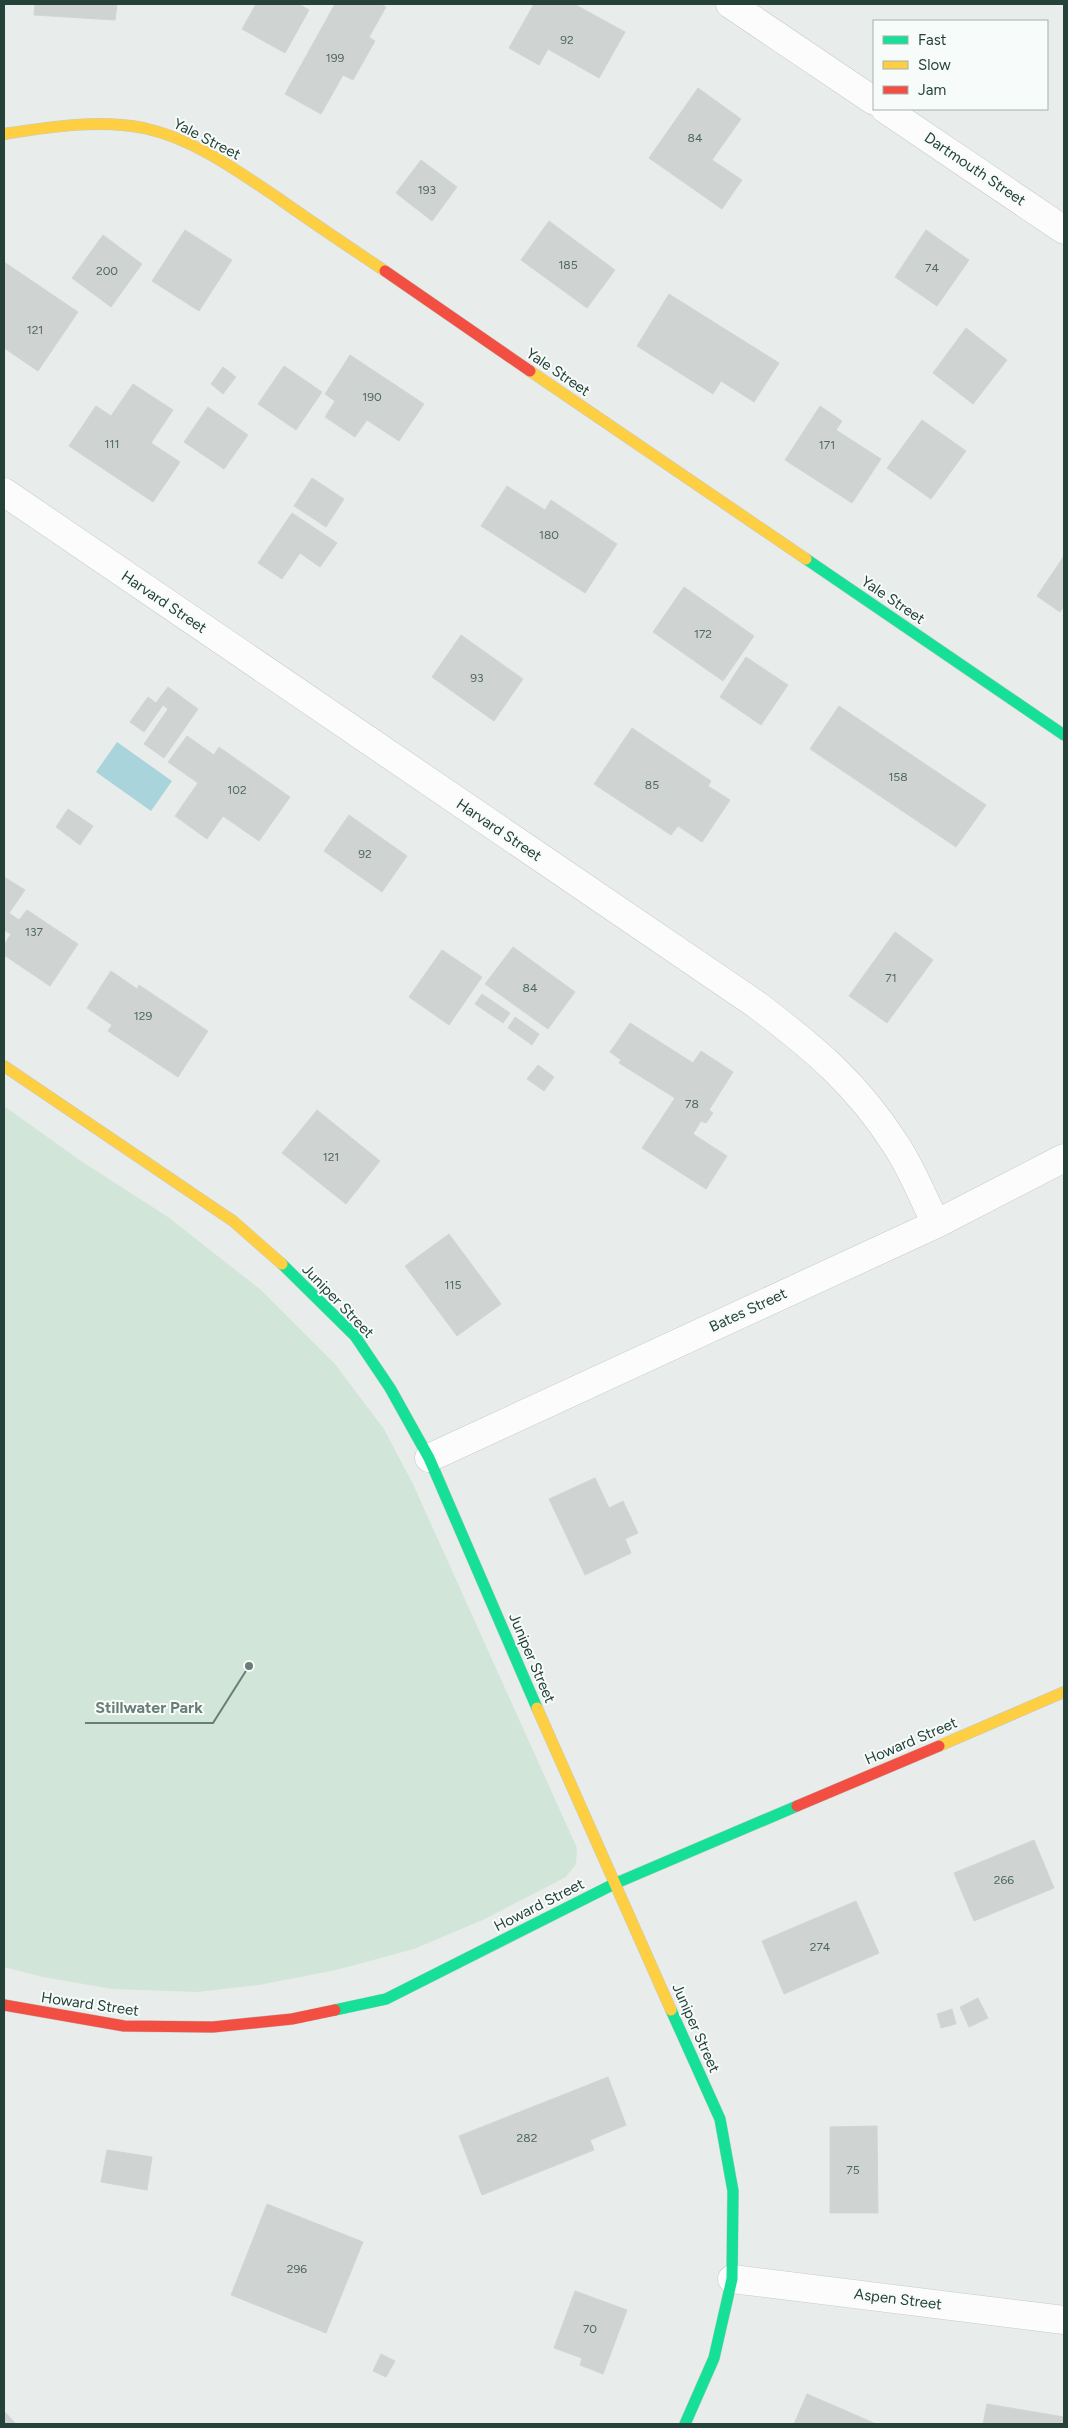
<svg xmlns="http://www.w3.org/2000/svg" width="1068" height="2428" viewBox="0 0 1068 2428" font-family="Figtree,sans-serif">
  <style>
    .green { fill: #d1e6d8 }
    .water { fill: #a9d4db }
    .building { fill: #cfd4d2; stroke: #d1d6d4 }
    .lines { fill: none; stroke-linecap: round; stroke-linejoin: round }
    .street-casing { stroke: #c5cac8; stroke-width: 29 }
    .fast-casing { stroke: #c3cbc8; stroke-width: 12 }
    .slow-casing { stroke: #c3cbc8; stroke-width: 12 }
    .jam-casing { stroke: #c3cbc8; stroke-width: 12 }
    .street { stroke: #fcfcfc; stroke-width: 28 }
    .fast { stroke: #16e098; stroke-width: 11 }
    .slow { stroke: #ffcf43; stroke-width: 11 }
    .jam { stroke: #f24e42; stroke-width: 11 }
    .labels { text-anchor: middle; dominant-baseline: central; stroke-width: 4; stroke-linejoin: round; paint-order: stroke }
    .number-label { font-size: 12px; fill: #506761 }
    .street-label { font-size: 15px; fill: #24423a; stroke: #f7fbf9 }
    .leader { fill: none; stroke: #697e78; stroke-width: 2 }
    .callout-dot { fill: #697e78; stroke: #f7fbf9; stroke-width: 2 }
    .callout-label { font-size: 16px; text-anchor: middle; font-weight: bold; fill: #697e78; stroke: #f7fbf9; stroke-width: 4; stroke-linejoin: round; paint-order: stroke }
  </style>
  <rect width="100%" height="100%" fill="#e8edeb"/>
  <path class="green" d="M4,1106L81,1161L168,1217L261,1290L335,1364L384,1429L413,1484L577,1848L576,1864L566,1877L485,1919L414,1949L336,1970L259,1985L198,1992L112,1989L43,1977L4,1967Z"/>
  <path class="water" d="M117,742L172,781L151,811L96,772Z"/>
  <path class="building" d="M35,4H117L115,20L34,15Z
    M256,4H299L309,10L285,53L242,29Z
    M335,4H380L386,7L369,37L375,41L353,80L343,75L321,114L285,94Z
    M534,4H574L625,32L599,78L548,49L539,65L509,48Z
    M698,88L741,119L712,160L742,180L722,209L649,158Z
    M421,160L457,187L432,221L396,193Z
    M549,221L615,270L587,308L521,260Z
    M185,230L232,260L199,311L152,281Z
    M926,230L969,260L937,306L895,277Z
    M103,235L142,264L111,307L72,278Z
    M4,262L78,312L38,371L4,348Z
    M669,294L779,363L754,402L721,381L713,394L637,346Z
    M966,328L1007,360L973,404L933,373Z
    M350,355L424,404L399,441L367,420L355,437L325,417L335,401L325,394Z
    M284,366L322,392L296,430L258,404Z
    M223,367L236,377L223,394L211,384Z
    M133,384L173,410L151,443L180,462L153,502L69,446L96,406L111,416Z
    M820,406L842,421L836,430L881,459L852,503L785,460Z
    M208,407L248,435L224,469L184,442Z
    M922,420L966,451L931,499L887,468Z
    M312,478L344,499L326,527L294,506Z
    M507,486L545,510L551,500L617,544L585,593L481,526Z
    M292,513L337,543L320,567L300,553L282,579L258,563Z
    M1064,556V606L1060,612L1037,596Z
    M684,587L754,636L723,681L653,632Z
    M461,635L523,679L494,721L432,677Z
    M746,657L788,685L761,725L720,697Z
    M168,687L198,709L164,758L144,744L168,709L163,705L144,732L130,722L148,697L156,703Z
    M839,706L986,805L956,847L810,749Z
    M632,728L711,781L708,786L730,800L702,842L678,826L671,835L594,784Z
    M187,736L214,755L219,747L290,797L259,841L223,816L207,839L175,816L198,783L168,762Z
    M68,809L93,826L80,845L56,827Z
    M349,815L407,856L382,892L324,851Z
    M4,877L25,890L9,913L19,920L27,910L78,944L50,986L4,955V945L11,934L4,930Z
    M895,932L933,960L887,1023L849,996Z
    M513,947L575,992L548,1029L485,984Z
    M442,950L482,977L449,1025L409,997Z
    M111,971L137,989L139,985L208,1031L178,1077L108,1031L112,1025L87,1008Z
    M482,994L510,1013L503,1023L475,1004Z
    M515,1017L539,1034L532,1045L508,1028Z
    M630,1023L693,1063L701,1051L733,1072L709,1110L713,1113L706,1123L701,1121L693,1134L727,1156L706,1189L642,1148L675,1098L619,1063L621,1060L610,1052Z
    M538,1065L554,1077L544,1091L527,1079Z
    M317,1110L380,1161L346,1204L282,1153Z
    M449,1234L501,1304L457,1336L405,1266Z
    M595,1478L609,1508L623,1501L638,1533L625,1539L631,1553L585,1575L549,1499Z
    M1034,1840L1054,1888L974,1921L954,1873Z
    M856,1901L879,1953L784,1994L762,1941Z
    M978,1998L988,2018L969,2027L960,2007Z
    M952,2009L956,2024L941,2028L937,2014Z
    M608,2077L626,2125L590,2140L594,2150L482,2195L459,2136Z
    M877,2126L878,2213H830V2127Z
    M107,2150L152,2157L147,2190L101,2182Z
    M267,2204L363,2242L326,2333L231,2295Z
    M575,2291L627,2310L603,2374L580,2365L582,2358L554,2348Z
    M381,2354L395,2361L386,2377L373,2371Z
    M807,2394L874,2423L873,2424H794Z
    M987,2404L1064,2417V2424H983Z
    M4,2411L16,2424H4Z"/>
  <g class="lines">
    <g class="street-casing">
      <path id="street" d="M730,4L874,101
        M885,109L1064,230
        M4,492L757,1005C814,1048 857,1084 896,1145C912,1169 923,1198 936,1224
        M429,1458L936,1224L1064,1158
        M732,2279L1064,2320"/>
    </g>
    <g class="fast-casing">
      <path id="fast" d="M806,559L1064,735
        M282,1264L355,1336L390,1388L429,1458L537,1708
        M335,2010L386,1999L614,1884L797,1806
        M671,2010L720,2119L733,2191L732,2279L714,2358L685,2424"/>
    </g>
    <g class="slow-casing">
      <path id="slow" d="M4,134C49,127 98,119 144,128C194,139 236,170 278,198C313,223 349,247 385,271
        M530,371L806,559
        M4,1066L233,1221L282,1264
        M537,1708L671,2010
        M939,1746L1064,1692"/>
    </g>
    <g class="jam-casing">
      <path id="jam" d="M385,271L530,371
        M797,1806L939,1746
        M4,2005L124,2026L213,2027L292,2019L335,2010"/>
    </g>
    <use href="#street" class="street"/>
    <use href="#fast" class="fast"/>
    <use href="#slow" class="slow"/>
    <use href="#jam" class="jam"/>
  </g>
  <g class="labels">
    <g class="number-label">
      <text x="567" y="40">92</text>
      <text x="335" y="58">199</text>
      <text x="695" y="138">84</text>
      <text x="427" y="190">193</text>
      <text x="568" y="265">185</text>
      <text x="932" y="268">74</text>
      <text x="107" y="271">200</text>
      <text x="35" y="330">121</text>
      <text x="372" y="397">190</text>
      <text x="112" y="444">111</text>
      <text x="827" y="445">171</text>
      <text x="549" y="535">180</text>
      <text x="703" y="634">172</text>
      <text x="477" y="678">93</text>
      <text x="898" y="777">158</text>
      <text x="652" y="785">85</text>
      <text x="237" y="790">102</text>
      <text x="365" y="854">92</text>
      <text x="34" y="932">137</text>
      <text x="891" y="978">71</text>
      <text x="530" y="988">84</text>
      <text x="143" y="1016">129</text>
      <text x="692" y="1104">78</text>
      <text x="331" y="1157">121</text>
      <text x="453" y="1285">115</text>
      <text x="1004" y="1880">266</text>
      <text x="820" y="1947">274</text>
      <text x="527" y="2138">282</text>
      <text x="853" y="2170">75</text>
      <text x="297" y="2269">296</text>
      <text x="590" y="2329">70</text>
    </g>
    <g class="street-label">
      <text transform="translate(207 139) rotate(27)">Yale Street</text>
      <text transform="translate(975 169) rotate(34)">Dartmouth Street</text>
      <text transform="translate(558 372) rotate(34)">Yale Street</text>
      <text transform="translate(893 600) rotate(34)">Yale Street</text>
      <text transform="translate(164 602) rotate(34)">Harvard Street</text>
      <text transform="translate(499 830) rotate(34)">Harvard Street</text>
      <text transform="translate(338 1301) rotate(46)">Juniper Street</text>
      <text transform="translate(748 1310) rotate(-25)">Bates Street</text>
      <text transform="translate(532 1658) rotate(67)">Juniper Street</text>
      <text transform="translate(911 1741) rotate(-23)">Howard Street</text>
      <text transform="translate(539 1905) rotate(-27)">Howard Street</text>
      <text transform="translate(90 2004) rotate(8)">Howard Street</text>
      <text transform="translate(696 2028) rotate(66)">Juniper Street</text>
      <text transform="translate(898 2299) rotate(7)">Aspen Street</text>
    </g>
  </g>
  <path class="leader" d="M249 1666L213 1723H85"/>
  <circle class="callout-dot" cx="249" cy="1666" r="5"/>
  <g class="callout-label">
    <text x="149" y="1713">Stillwater Park</text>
  </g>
  <rect width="1068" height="2428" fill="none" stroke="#24423a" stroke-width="10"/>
  <rect x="873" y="20" width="175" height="90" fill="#f7fbf9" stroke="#a3b1ad"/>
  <rect x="883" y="36" width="25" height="8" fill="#16e098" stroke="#a3b1ad"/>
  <text x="918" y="45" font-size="15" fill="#24423a">Fast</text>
  <rect x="883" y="61" width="25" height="8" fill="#ffcf43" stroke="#a3b1ad"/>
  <text x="918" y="70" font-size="15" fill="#24423a">Slow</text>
  <rect x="883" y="86" width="25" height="8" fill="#f24e42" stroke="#a3b1ad"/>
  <text x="918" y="95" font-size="15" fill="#24423a">Jam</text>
</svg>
